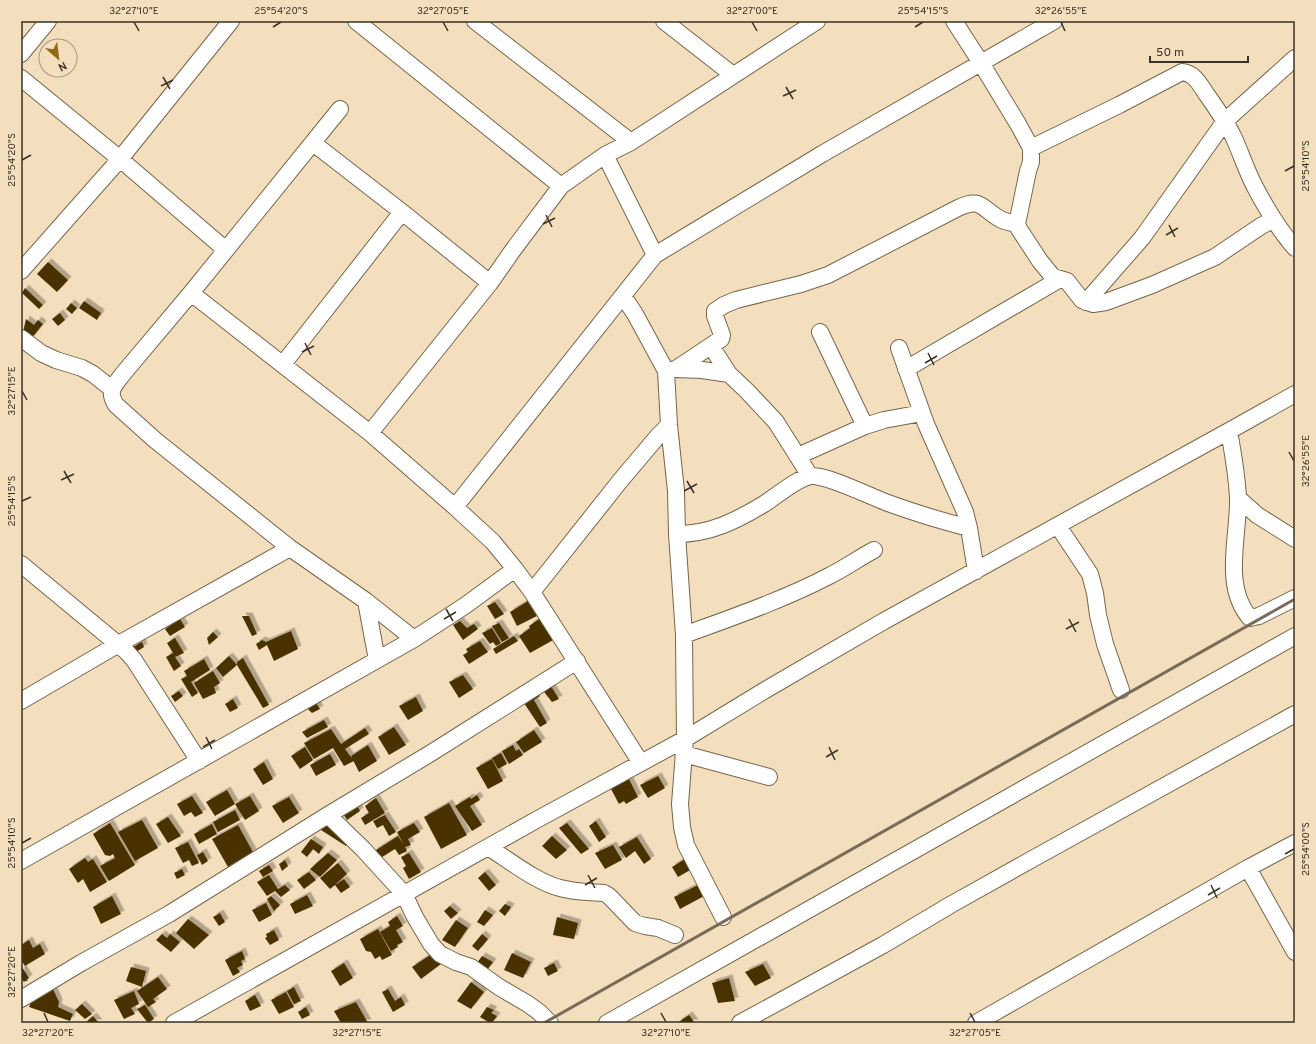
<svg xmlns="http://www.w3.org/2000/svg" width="1316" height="1044" viewBox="0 0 1316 1044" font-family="Overpass,sans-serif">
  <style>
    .building { fill: #483206; filter: url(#shadow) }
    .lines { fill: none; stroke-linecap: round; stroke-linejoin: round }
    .minor-casing { stroke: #786548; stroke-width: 18 }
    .minor { stroke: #fff; stroke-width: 16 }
    .rail { stroke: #786b58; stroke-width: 3 }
    .ticks { fill: none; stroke: #3a3225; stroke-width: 1.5 }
    .neatline { fill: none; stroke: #3a3225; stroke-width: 1.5 }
    .ticks-label { font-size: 10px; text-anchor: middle; fill: #3a3225 }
  </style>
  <defs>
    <filter id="shadow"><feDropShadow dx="3.5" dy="-3.5" stdDeviation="0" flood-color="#0004"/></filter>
  </defs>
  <rect width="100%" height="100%" fill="#f3debd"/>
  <path class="building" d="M48,262L68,280L57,292L37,274Z
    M25,288L43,305L39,309L22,293Z
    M84,301L101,313L97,320L79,308Z
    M71,303L77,308L72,314L66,309Z
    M60,313L65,320L58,326L52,319Z
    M26,319L34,325L38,320L43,324L31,339L23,332Z
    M528,601L537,616L517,626L510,612Z
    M495,602L504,614L495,619L487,606Z
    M242,616H249L257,634L252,636Z
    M180,619L185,627L170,636L165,629Z
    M539,619L546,629L548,628L555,639L530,653L519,636L530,628L529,626Z
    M460,621L467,628L474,624L478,629L463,640L453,625Z
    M499,623L509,638L502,642L492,626Z
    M492,628L501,643L496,646L493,642L490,644L482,633Z
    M291,631L298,649L274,661L267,645L259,650L256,644L262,640L266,642Z
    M213,632L218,637L209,645L207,638Z
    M514,636L518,641L496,654L493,649Z
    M175,638L184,653L175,657L181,666L174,671L166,657L173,653L167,643Z
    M480,641L488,652L469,664L463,655L468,652L466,649Z
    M142,642L144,647L136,652L133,647Z
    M229,656L237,665L223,677L216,668Z
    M243,658L269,705L263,708L237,665V662Z
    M204,659L210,670L191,682L198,693L192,697L181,679L187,676L184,671Z
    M213,671L220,683L214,687L216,693L203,699L194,683Z
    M463,675L473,689L459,698L449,682Z
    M549,683L559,699L552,702L541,688Z
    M179,691L183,696L175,702L171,696Z
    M536,691L540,696L534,700L547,723L540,727L522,700Z
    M416,697L423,711L408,720L399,706Z
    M233,699L238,708L230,712L225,704Z
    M315,701L320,709L312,713L305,706Z
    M324,720L328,727L307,738L302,732Z
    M394,727L406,745L389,755L378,737Z
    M365,728L369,734L345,749L354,761L344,766L333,748L314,759L304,743L331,729L341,744Z
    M534,730L542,742L524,753L516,742Z
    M368,745L377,761L359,772L351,756Z
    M513,745L516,751L519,749L523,755L509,764L502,751Z
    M305,747L313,760L300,769L291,756Z
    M501,753L507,764L498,769L492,758Z
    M330,754L336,765L316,776L310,765Z
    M492,759L503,781L488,789L476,768Z
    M264,762L273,779L263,785L253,769Z
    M658,776L665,788L648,798L640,785Z
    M629,779L638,797L626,804L624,801L619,804L611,789Z
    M227,790L235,804L215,816L206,802Z
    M477,795L480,800L470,806L482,825L472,831L455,806L470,797L471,799Z
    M192,796L203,813L195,817L191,812L184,816L177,804Z
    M250,796L259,811L245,820L235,804Z
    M289,797L299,813L283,823L272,806Z
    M376,798L385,813L365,825L361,818L369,813L365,806Z
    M356,803L360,811L347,820L342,812Z
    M449,803L467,835L441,849L424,817Z
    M235,810L240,820L218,832L213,822Z
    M385,815L396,832L389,836L383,825L377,828L373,821Z
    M168,817L181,836L168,843L156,824Z
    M142,820L158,848L135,861L118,832Z
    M596,821L606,837L599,842L589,826Z
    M326,822L352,838L346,846L321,830Z
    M110,823L135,865L109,881L100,866L115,858L113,854L110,856L105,855L93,834Z
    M414,823L420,832L408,839L411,845L405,847L407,851L399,855L395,849L379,859L373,852L398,836L404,845L397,832Z
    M567,823L589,849L581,854L559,828Z
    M212,824L217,834L199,844L194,834Z
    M238,825L253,852L228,867L212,839Z
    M552,836L567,850L556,859L542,846Z
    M637,837L651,859L644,864L635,851L626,858L619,847Z
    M311,839L323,847L319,854L313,849L307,857L301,852Z
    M188,842L199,863L192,866L189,860L183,863L175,848Z
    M613,845L622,860L605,869L595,853Z
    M203,852L208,861L202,865L197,855Z
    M328,853L337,860L320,877L310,869Z
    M409,853L421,872L409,879L403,868L406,866L401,857Z
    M85,858L88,862L93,859L107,882L90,892L83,879L78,883L69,869Z
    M685,859L692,869L678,877L672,867Z
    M285,860L288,866L282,871L279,864Z
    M338,863L347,874L335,885L344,879L350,887L341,893L335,885L330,889L320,878Z
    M269,865L273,871L263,877L259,871Z
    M182,869L185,875L177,879L174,873Z
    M309,872L316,880L304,889L297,880Z
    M485,872L496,885L489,891L478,878Z
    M269,875L278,889L285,885L290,890L281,897L275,891L267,896L257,882Z
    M700,884L706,895L680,909L674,897Z
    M307,895L313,906L295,914L290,904Z
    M112,896L121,914L101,924L93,907Z
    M271,896L280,905L274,911L267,899Z
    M266,903L272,915L259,922L252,910Z
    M505,904L511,907L505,916L499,911Z
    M450,906L458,913L451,919L444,911Z
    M485,910L493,915L484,926L477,922Z
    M220,913L225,922L219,926L213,917Z
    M397,916L403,926L396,930L403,942L397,945L398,947L391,951L380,932L390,926L388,922Z
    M557,917L578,923L574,939L553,935Z
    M188,919L209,935L194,949L176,933Z
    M456,920L468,928L455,947L442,940Z
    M378,929L392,955L382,960L380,956L375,959L371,952L366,951L360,939Z
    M274,930L279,940L270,945L265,938L267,937L266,934Z
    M162,934L167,938L170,934L180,942L171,952L156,940Z
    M482,934L488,939L478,951L472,946Z
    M29,940L33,948L40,944L45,954L25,966L21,960V945Z
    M242,951L245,959L241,961L243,965L237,968L240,972L233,976L225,960Z
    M433,953L441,964L421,979L412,967Z
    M512,953L531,962L523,978L504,970Z
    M482,956L493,962L488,969L477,963Z
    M344,963L353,978L340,986L331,971Z
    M554,963L558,971L548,976L544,968Z
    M763,964L771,978L755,986L745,972Z
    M21,967H22L29,978L24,982L21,978Z
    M131,967L146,971L142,987L126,981Z
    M158,977L167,989L153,999L156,1002L148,1007L137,991Z
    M729,978L735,1001L718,1003L712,983Z
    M471,982L484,992L471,1009L457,1001Z
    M52,987L59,1002L58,1007L73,1014L70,1021L29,1007L33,997Z
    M294,987L301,1001L294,1004L287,991Z
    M388,989L395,1001L401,997L405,1005L393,1012L382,992Z
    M134,991L139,1004L131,1008L135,1014L124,1019L114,1000Z
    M286,992L294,1007L279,1014L271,1000Z
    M255,995L261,1006L250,1011L245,1001Z
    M356,1002L368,1023H341L334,1011Z
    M82,1004L92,1014L85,1019L75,1010Z
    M145,1005L154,1019L148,1023L137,1009Z
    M306,1007L310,1015L302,1019L298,1012Z
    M487,1007L494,1010L491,1013L497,1016L492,1023H490L480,1017Z
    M689,1015L695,1023H677Z
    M93,1016L99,1023H85Z"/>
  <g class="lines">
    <g class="minor-casing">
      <path id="minor" d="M356,21L561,186
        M475,21L631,142
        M664,21L733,75
        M954,21L981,63L1018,124L1031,148V162L1028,171L1017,224L1019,229L1040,261L1053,277L1067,281L1082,300L1093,304L1106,302L1152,285L1215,257L1261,226L1273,220
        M21,54L48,21
        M21,78L120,159L226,250
        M340,109L191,293L122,375C114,386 107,391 116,405L155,440L290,548L366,601L414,639
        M313,143L402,212L490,283
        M1031,148L1119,105L1182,72C1195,73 1200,85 1207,95C1217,109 1226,122 1233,136C1241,153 1246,170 1255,187C1266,208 1279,230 1295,248
        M605,155L655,255
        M21,271L120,159L231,21
        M191,293L370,433L455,507L493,542L515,569L532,592L641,763
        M623,296L635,314L666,371L669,425L676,491L677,534L684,635L685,739L680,804L682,827L686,845L723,917
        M1086,302L1142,238L1225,121L1295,58
        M820,332L865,426
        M21,338L41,353L56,360L82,368L93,374L112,389
        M711,346L729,374
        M899,348L926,424L965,512L969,528L976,571
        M283,364L402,212
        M675,369L702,370L729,374L747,391L776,422L810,476
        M676,369L721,339L722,335L715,316V311L724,305L736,300L801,284L828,275L958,208C982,196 982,210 1002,220C1007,222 1012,223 1017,224
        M906,369L1060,279
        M1229,431C1233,453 1237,476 1238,498C1239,536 1222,586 1250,618L1259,616L1295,598
        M370,433L490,283L513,250L561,186L605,155L631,142L817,21
        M798,456L865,426L884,420L922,413
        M1238,498L1257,515L1295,539
        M455,507L655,255L822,154L1054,21
        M1058,526L1090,574L1095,593L1098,615L1105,644L1121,690
        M677,534C710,534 736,521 764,504C775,497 799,477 811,476C828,475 871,497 888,503C915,513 942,521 969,528
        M21,564L126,651L134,660L199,761
        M532,592L620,481L658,436L669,425
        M366,601L377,660
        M684,635C733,617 783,600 829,576C845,568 859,558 874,550
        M21,701L117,645L290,548
        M684,754L769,777
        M328,815L363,849L404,894L415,917L431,944L440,954L456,962L471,967L499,987L528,1004L539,1012L550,1023
        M488,847C509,860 536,882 560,888C574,892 590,892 604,893L609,896L635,923L645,926L658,928L675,935
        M21,861L414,639L466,605L515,569
        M1248,868L1295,952
        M21,999L81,963L169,914L328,815L431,753L577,661
        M174,1023L538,819L685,739L767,689L884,621L1229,431L1295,394
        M607,1023L1295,636
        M740,1023L883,945L952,904L1036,857L1295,714
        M976,1023L1248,868L1295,843"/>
    </g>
    <use href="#minor" class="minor"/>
    <path class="rail" d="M544,1023L1295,599"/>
  </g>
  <path class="ticks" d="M134,22L139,31M443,22L448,31M752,22L757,31M1061,22L1065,31M273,27L281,22M915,27L923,22M163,77L170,89M161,86L173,80M786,87L793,99M783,96L796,90M22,160L31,155M1285,171L1294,166M546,215L552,227M543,224L555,218M1169,225L1175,237M1166,235L1178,228M305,343L311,355M302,352L314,346M928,353L934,365M925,363L937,356M22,391L27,400M1289,452L1294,461M64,471L71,483M61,480L74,474M687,481L694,493M684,491L697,484M22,501L31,497M446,609L453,621M444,619L456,612M1069,619L1076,632M1066,629L1079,622M206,737L212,749M203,747L215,740M829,747L835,760M826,757L838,750M22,843L31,838M1285,854L1294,849M588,875L595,888M585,885L597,878M1211,885L1217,898M1208,895L1220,888M22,972L27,981M44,1013L48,1022M353,1013L357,1022M661,1013L666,1022M970,1013L975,1022"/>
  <rect width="1316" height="1044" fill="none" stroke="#f3debd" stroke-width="44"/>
  <g transform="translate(58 58) rotate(152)"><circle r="19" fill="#f3debd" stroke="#a99980"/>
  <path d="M0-3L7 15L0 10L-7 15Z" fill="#936913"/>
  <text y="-6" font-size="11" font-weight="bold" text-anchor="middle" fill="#3a3225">N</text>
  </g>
  <path d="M1150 56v6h98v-6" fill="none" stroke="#3a3225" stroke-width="2"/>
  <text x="1156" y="56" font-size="12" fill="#3a3225" stroke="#f3debd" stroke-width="3" paint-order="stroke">50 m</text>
  <rect x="22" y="22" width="1272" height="1000" class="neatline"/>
  <g class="ticks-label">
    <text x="134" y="14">32°27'10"E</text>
    <text x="281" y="14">25°54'20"S</text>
    <text x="443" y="14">32°27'05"E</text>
    <text x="752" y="14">32°27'00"E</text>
    <text x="923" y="14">25°54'15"S</text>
    <text x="1061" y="14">32°26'55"E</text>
    <text transform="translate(11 160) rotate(-90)" y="4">25°54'20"S</text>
    <text transform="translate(1305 166) rotate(-90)" y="4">25°54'10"S</text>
    <text transform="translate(11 391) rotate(-90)" y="4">32°27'15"E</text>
    <text transform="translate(1305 461) rotate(-90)" y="4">32°26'55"E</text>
    <text transform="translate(11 501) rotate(-90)" y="4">25°54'15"S</text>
    <text transform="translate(11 843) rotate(-90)" y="4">25°54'10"S</text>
    <text transform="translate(1305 849) rotate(-90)" y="4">25°54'00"S</text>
    <text transform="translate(11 972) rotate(-90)" y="4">32°27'20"E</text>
    <text x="48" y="1036">32°27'20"E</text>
    <text x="357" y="1036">32°27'15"E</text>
    <text x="666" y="1036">32°27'10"E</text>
    <text x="975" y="1036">32°27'05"E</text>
  </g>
</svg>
